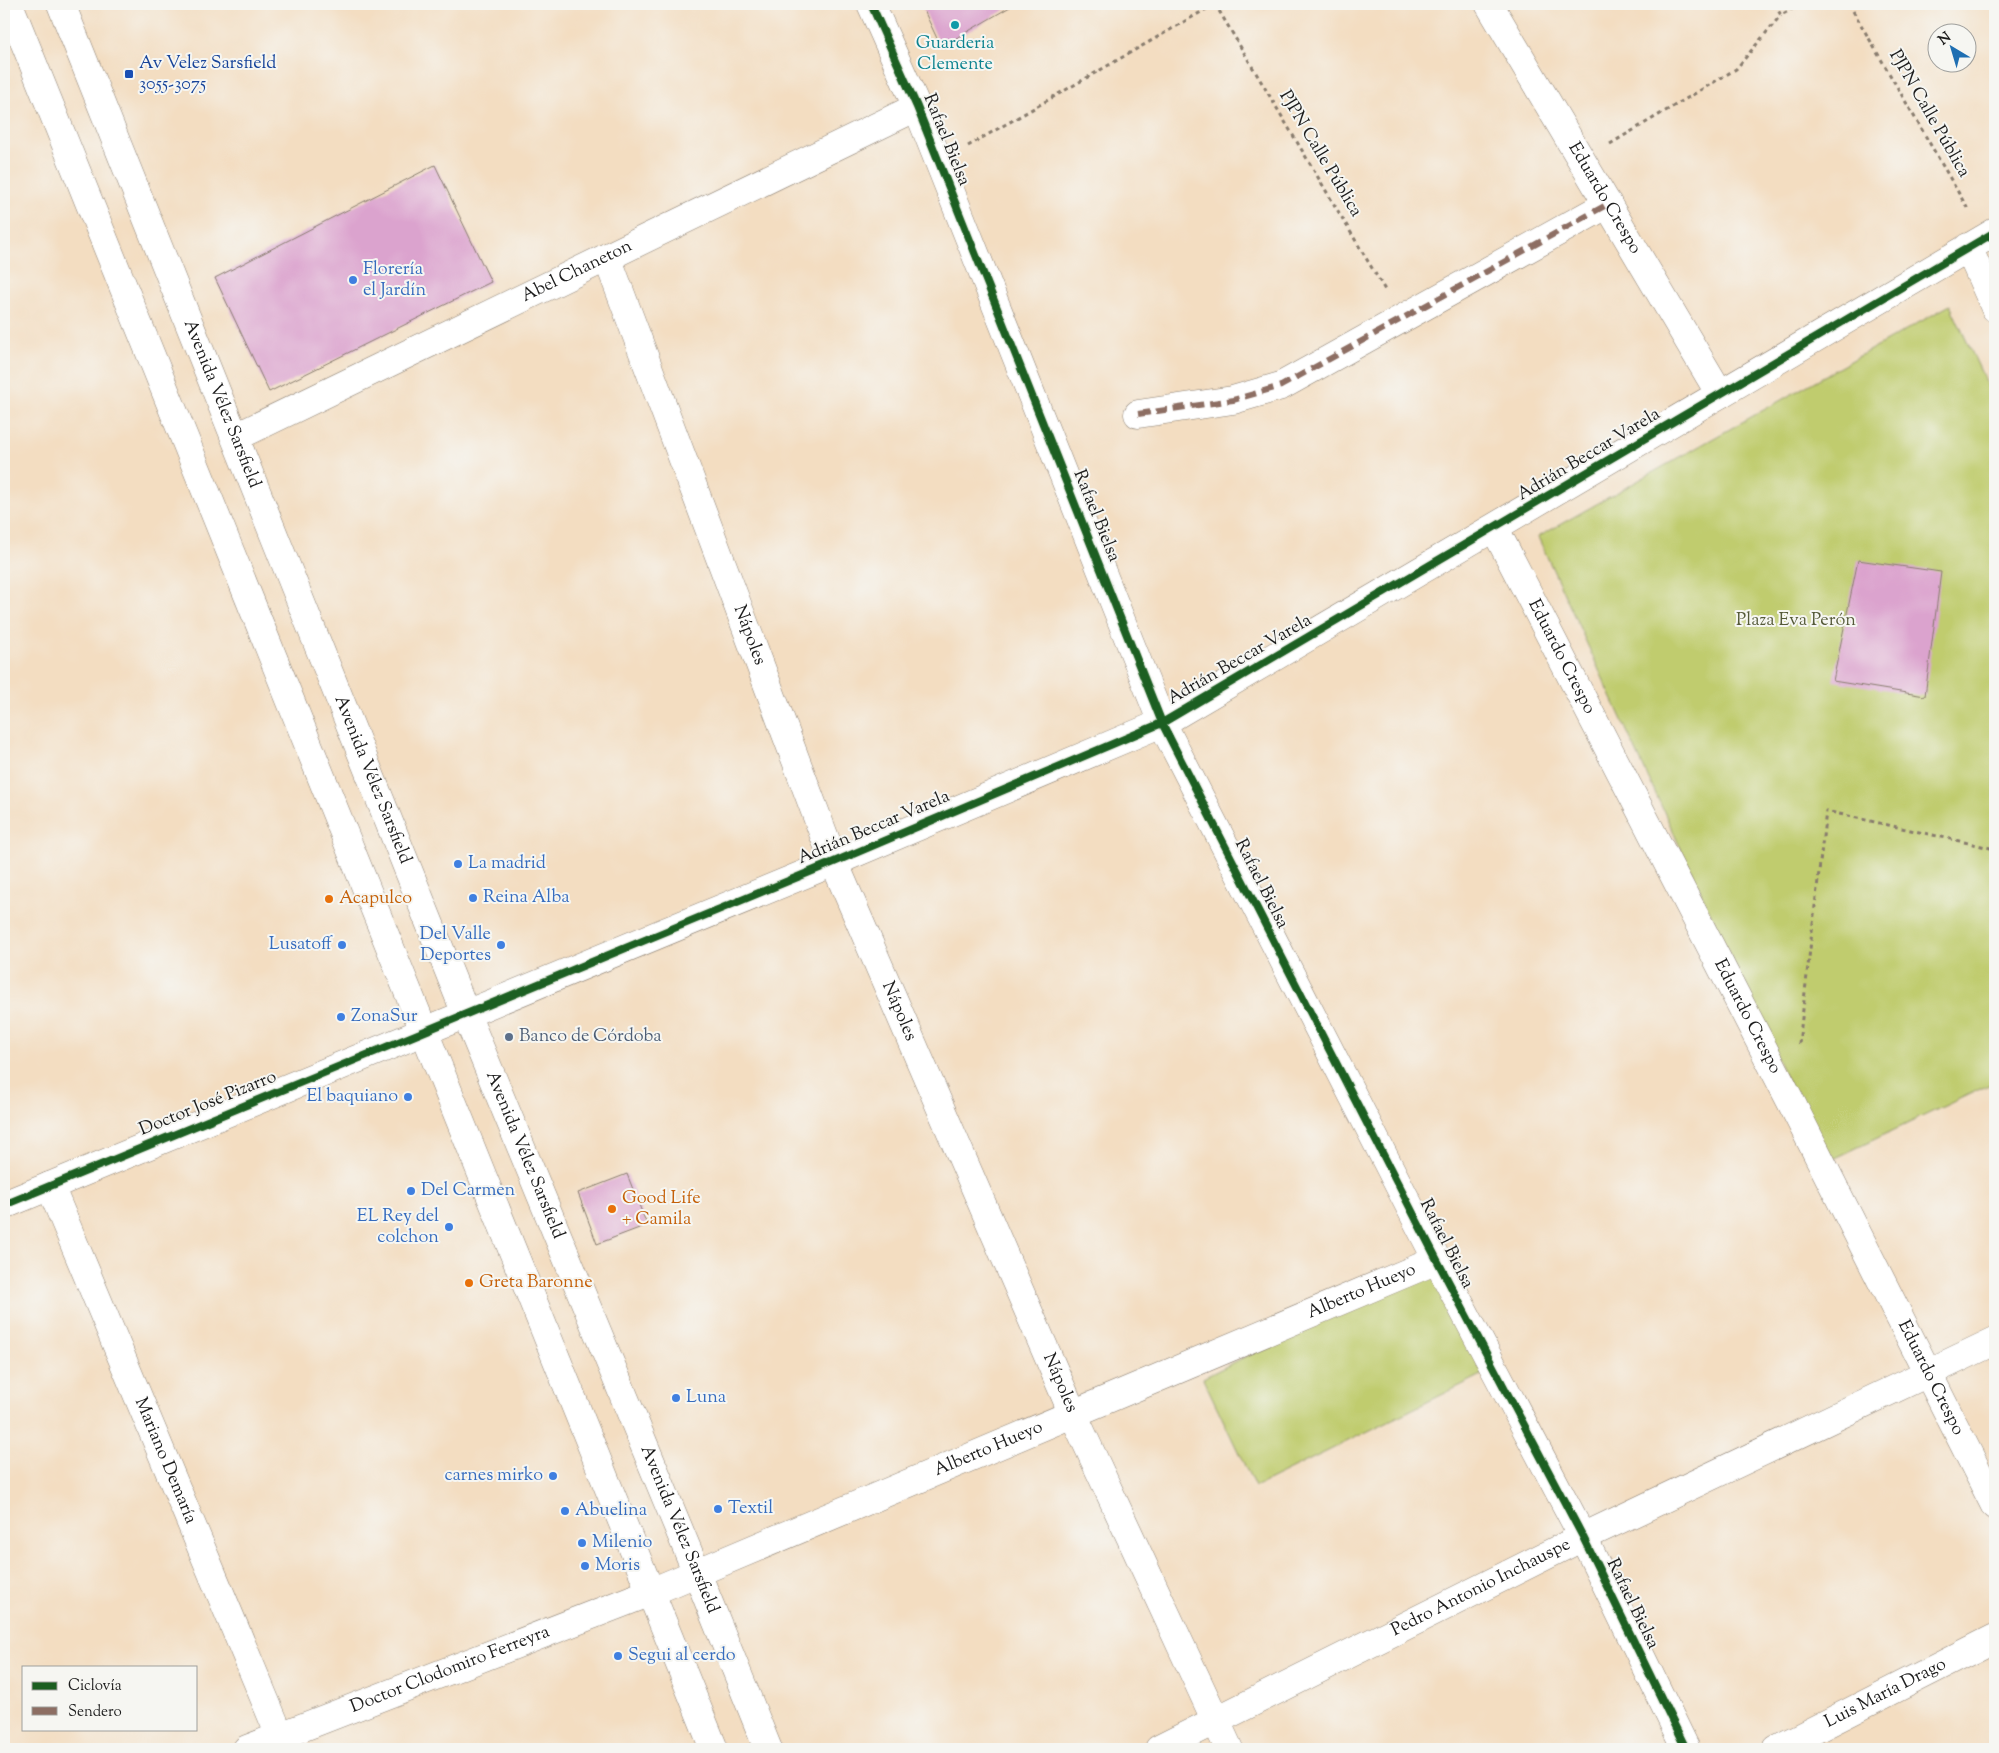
<svg xmlns="http://www.w3.org/2000/svg" width="1999" height="1753" viewBox="0 0 1999 1753" font-family="'Sorts Mill Goudy',serif">
  <style>
    .green { fill: #c0cc6e; stroke: #6e7445 }
    .building { fill: #dba3ce }
    .lines { fill: none; stroke-linecap: round; stroke-linejoin: round }
    .street-casing { stroke: #887c6e; stroke-width: 29 }
    .secondary-casing { stroke: #887c6e; stroke-width: 29 }
    .path { stroke: #887c6e; stroke-width: 3; stroke-dasharray: 4 4; stroke-linecap: butt }
    .street { stroke: #fff; stroke-width: 28 }
    .secondary { stroke: #fff; stroke-width: 28 }
    .quiet { stroke: #8d6e63; stroke-width: 6; stroke-dasharray: 12 6; stroke-linecap: butt }
    .cycleway-casing { stroke: #f6f6f2; stroke-width: 11 }
    .cycleway { stroke: #1b5e20; stroke-width: 8 }
    .culture-dot { fill: #0f9aa8; stroke: #f6f6f2; stroke-width: 2 }
    .transit-dot { fill: #1a4fb4; stroke: #f6f6f2; stroke-width: 2 }
    .shop-dot { fill: #3f7fe0; stroke: #f6f6f2; stroke-width: 2 }
    .food-dot { fill: #e8710a; stroke: #f6f6f2; stroke-width: 2 }
    .service-dot { fill: #5c6f8a; stroke: #f6f6f2; stroke-width: 2 }
    .labels { text-anchor: middle; dominant-baseline: central; stroke-width: 4; stroke-linejoin: round; paint-order: stroke }
    .culture-label { font-size: 18px; fill: #0d838f; stroke: #f6f6f2 }
    .transit-label { font-size: 18px; fill: #164399; stroke: #f6f6f2; text-anchor: start }
    .street-label { font-size: 18px; fill: #1c1c1c; stroke: #f6f6f2 }
    .shop-label { font-size: 18px; fill: #366cbe; stroke: #f6f6f2; text-anchor: start }
    .park-label { font-size: 18px; fill: #555a39; stroke: #f6f6f2 }
    .food-label { font-size: 18px; fill: #c56008; stroke: #f6f6f2; text-anchor: start }
    .service-label { font-size: 18px; fill: #4e5e75; stroke: #f6f6f2; text-anchor: start }
  </style>
  <rect width="100%" height="100%" fill="#f6f6f2"/>
  <filter id="ink" filterUnits="userSpaceOnUse"><feTurbulence type="fractalNoise" baseFrequency=".02" numOctaves="2"/><feDisplacementMap in="SourceGraphic" scale="10" xChannelSelector="R" yChannelSelector="G"/><feConvolveMatrix kernelMatrix="1 2 1 2 8 2 1 2 1" color-interpolation-filters="sRGB"/></filter>
  <filter id="wash" filterUnits="userSpaceOnUse"><feTurbulence type="fractalNoise" baseFrequency=".0096" numOctaves="4" result="noise"/><feDisplacementMap in="SourceGraphic" scale="20" xChannelSelector="R" yChannelSelector="G"/><feGaussianBlur stdDeviation="1.12" result="paint"/><feColorMatrix in="noise" values="0 0 0 0 0 0 0 0 0 0 0 0 0 0 0 0 0 1.4 0 .05"/><feComposite in="paint" operator="in"/></filter>
  <g filter="url(#wash)">
    <rect width="100%" height="100%" fill="#f3ddc1"/>
    <path class="green" d="M1950,305L1995,402V1082L1825,1163L1538,537Z
      M1437,1260L1488,1372L1255,1487L1203,1378Z"/>
    <g id="blocks">
      <path class="building" d="M921,4H1015L941,47Z
        M435,165L491,282L269,392L215,278Z
        M1858,560L1941,572L1925,696L1833,681Z
        M627,1174L647,1225L597,1244L578,1193Z"/>
    </g>
  </g>
  <g filter="url(#ink)">
    <use href="#blocks" fill-opacity="0" stroke="#887c6e" stroke-width="1"/>
    <g class="lines">
      <g class="street-casing">
        <g id="street">
          <path d="M871,4L917,107L1162,723L1437,1260L1583,1537L1686,1749"/>
          <path id="s1" d="M1489,4L1720,394"/>
          <path d="M1968,247L1995,308"/>
          <path id="s2" d="M607,257L834,862L1073,1414L1229,1749"/>
          <path d="M1138,414L1233,400L1281,386L1608,204"/>
          <path id="s3" d="M236,437L917,107"/>
          <path id="s4" d="M1495,529L1792,1104L1995,1506"/>
          <path id="s5" d="M50,1186L280,1736"/>
          <path d="M4,1205L834,862L1162,723L1995,232"/>
          <path id="s6" d="M247,1749L651,1592L1437,1260"/>
          <path id="s7" d="M1159,1749L1583,1537L1995,1341"/>
          <path id="s8" d="M1777,1749L1995,1638"/>
        </g>
      </g>
      <g class="secondary-casing">
        <g id="secondary">
          <path d="M9,4L714,1749"/>
          <path id="s9" d="M61,4L466,1014L697,1573L768,1749"/>
        </g>
      </g>
      <path class="path" d="M1215,4L1385,290
        M1774,4L1781,15L1801,4
        M1849,4L1969,211
        M1610,144L1736,69L1781,15
        M968,146L1215,4
        M1799,1044L1826,811L1995,849"/>
      <use href="#street" class="street"/>
      <use href="#secondary" class="secondary"/>
      <path class="quiet" d="M1138,414L1233,400L1281,386L1608,204"/>
      <g class="cycleway-casing">
        <path id="cycleway" d="M871,4L917,107L1162,723L1437,1260L1583,1537L1686,1749
          M4,1205L834,862L1162,723L1995,232"/>
      </g>
      <use href="#cycleway" class="cycleway"/>
    </g>
  </g>
  <circle class="culture-dot" cx="955" cy="25" r="5"/>
  <rect class="transit-dot" x="124" y="69" width="10" height="10" rx="2.5"/>
  <g class="shop-dot">
    <circle cx="353" cy="280" r="5"/>
    <circle cx="458" cy="864" r="5"/>
    <circle cx="473" cy="898" r="5"/>
    <circle cx="342" cy="945" r="5"/>
    <circle cx="501" cy="945" r="5"/>
    <circle cx="341" cy="1017" r="5"/>
    <circle cx="408" cy="1097" r="5"/>
    <circle cx="411" cy="1191" r="5"/>
    <circle cx="449" cy="1227" r="5"/>
    <circle cx="676" cy="1398" r="5"/>
    <circle cx="553" cy="1476" r="5"/>
    <circle cx="718" cy="1509" r="5"/>
    <circle cx="565" cy="1511" r="5"/>
    <circle cx="582" cy="1543" r="5"/>
    <circle cx="585" cy="1566" r="5"/>
    <circle cx="618" cy="1656" r="5"/>
  </g>
  <g class="food-dot">
    <circle cx="329" cy="899" r="5"/>
    <circle cx="612" cy="1209" r="5"/>
    <circle cx="469" cy="1283" r="5"/>
  </g>
  <circle class="service-dot" cx="509" cy="1037" r="5"/>
  <g class="labels">
    <g class="culture-label">
      <text x="955" y="44">Guarderia<tspan x="955" dy="21">Clemente</tspan></text>
    </g>
    <g class="transit-label">
      <text x="139" y="64">Av Velez Sarsfield<tspan x="139" dy="21">3055-3075</tspan></text>
    </g>
    <g class="street-label">
      <text transform="translate(1929 114) rotate(60)">PJPN Calle Pública</text>
      <text transform="translate(946 140) rotate(68)">Rafael Bielsa</text>
      <text transform="translate(1320 154) rotate(59)">PJPN Calle Pública</text>
      <text stroke="none"><textPath href="#s1" startOffset="226">Eduardo Crespo</textPath></text>
      <text stroke="none"><textPath href="#s3" startOffset="379">Abel Chaneton</textPath></text>
      <text stroke="none"><textPath href="#s9" startOffset="431">Avenida Vélez Sarsfield</textPath></text>
      <text transform="translate(1589 455) rotate(-31)">Adrián Beccar Varela</text>
      <text transform="translate(1096 516) rotate(68)">Rafael Bielsa</text>
      <text stroke="none"><textPath href="#s2" startOffset="404">Nápoles</textPath></text>
      <text stroke="none"><textPath href="#s4" startOffset="144">Eduardo Crespo</textPath></text>
      <text transform="translate(1240 660) rotate(-30)">Adrián Beccar Varela</text>
      <text stroke="none"><textPath href="#s9" startOffset="836">Avenida Vélez Sarsfield</textPath></text>
      <text transform="translate(874 828) rotate(-23)">Adrián Beccar Varela</text>
      <text transform="translate(1261 884) rotate(63)">Rafael Bielsa</text>
      <text stroke="none"><textPath href="#s2" startOffset="809">Nápoles</textPath></text>
      <text stroke="none"><textPath href="#s4" startOffset="549">Eduardo Crespo</textPath></text>
      <text transform="translate(208 1104) rotate(-22)">Doctor José Pizarro</text>
      <text stroke="none"><textPath href="#s9" startOffset="1241">Avenida Vélez Sarsfield</textPath></text>
      <text transform="translate(1446 1244) rotate(63)">Rafael Bielsa</text>
      <text stroke="none"><textPath href="#s6" startOffset="1205">Alberto Hueyo</textPath></text>
      <text stroke="none"><textPath href="#s4" startOffset="954">Eduardo Crespo</textPath></text>
      <text stroke="none"><textPath href="#s2" startOffset="1214">Nápoles</textPath></text>
      <text stroke="none"><textPath href="#s6" startOffset="800">Alberto Hueyo</textPath></text>
      <text stroke="none"><textPath href="#s5" startOffset="298">Mariano Demaría</textPath></text>
      <text stroke="none"><textPath href="#s9" startOffset="1646">Avenida Vélez Sarsfield</textPath></text>
      <text stroke="none"><textPath href="#s7" startOffset="360">Pedro Antonio Inchauspe</textPath></text>
      <text transform="translate(1632 1604) rotate(64)">Rafael Bielsa</text>
      <text stroke="none"><textPath href="#s6" startOffset="218">Doctor Clodomiro Ferreyra</textPath></text>
      <text stroke="none"><textPath href="#s8" startOffset="122">Luis María Drago</textPath></text>
    </g>
    <g class="shop-label">
      <text x="363" y="270">Florería<tspan x="363" dy="21">el Jardín</tspan></text>
      <text x="468" y="864">La madrid</text>
      <text x="483" y="898">Reina Alba</text>
      <text x="491" y="935" text-anchor="end">Del Valle<tspan x="491" dy="21">Deportes</tspan></text>
      <text x="332" y="945" text-anchor="end">Lusatoff</text>
      <text x="351" y="1017">ZonaSur</text>
      <text x="398" y="1097" text-anchor="end">El baquiano</text>
      <text x="421" y="1191">Del Carmen</text>
      <text x="439" y="1217" text-anchor="end">EL Rey del<tspan x="439" dy="21">colchon</tspan></text>
      <text x="686" y="1398">Luna</text>
      <text x="543" y="1476" text-anchor="end">carnes mirko</text>
      <text x="728" y="1509">Textil</text>
      <text x="575" y="1511">Abuelina</text>
      <text x="592" y="1543">Milenio</text>
      <text x="595" y="1566">Moris</text>
      <text x="628" y="1656">Segui al cerdo</text>
    </g>
    <g class="park-label">
      <text x="1796" y="621">Plaza Eva Perón</text>
    </g>
    <g class="food-label">
      <text x="339" y="899">Acapulco</text>
      <text x="622" y="1199">Good Life<tspan x="622" dy="21">+ Camila</tspan></text>
      <text x="479" y="1283">Greta Baronne</text>
    </g>
    <g class="service-label">
      <text x="519" y="1037">Banco de Córdoba</text>
    </g>
  </g>
  <rect width="1999" height="1753" fill="none" stroke="#f6f6f2" stroke-width="20"/>
  <rect x="22" y="1666" width="175" height="65" fill="#f6f6f2" stroke="#9f9f9c"/>
  <rect x="32" y="1682" width="25" height="8" fill="#1b5e20" stroke="#9f9f9c"/>
  <text x="68" y="1690" font-size="15" fill="#1c1c1c">Ciclovía</text>
  <rect x="32" y="1707" width="25" height="8" fill="#8d6e63" stroke="#9f9f9c"/>
  <text x="68" y="1716" font-size="15" fill="#1c1c1c">Sendero</text>
  <g transform="translate(1952 48) rotate(322)"><circle r="24" fill="#f6f6f2" stroke="#9f9f9c"/>
  <path d="M0-4L9 19L0 12L-9 19Z" fill="#1f6fb2"/>
  <text y="-8" font-size="14" font-weight="bold" text-anchor="middle" fill="#1c1c1c">N</text>
  </g>
</svg>
